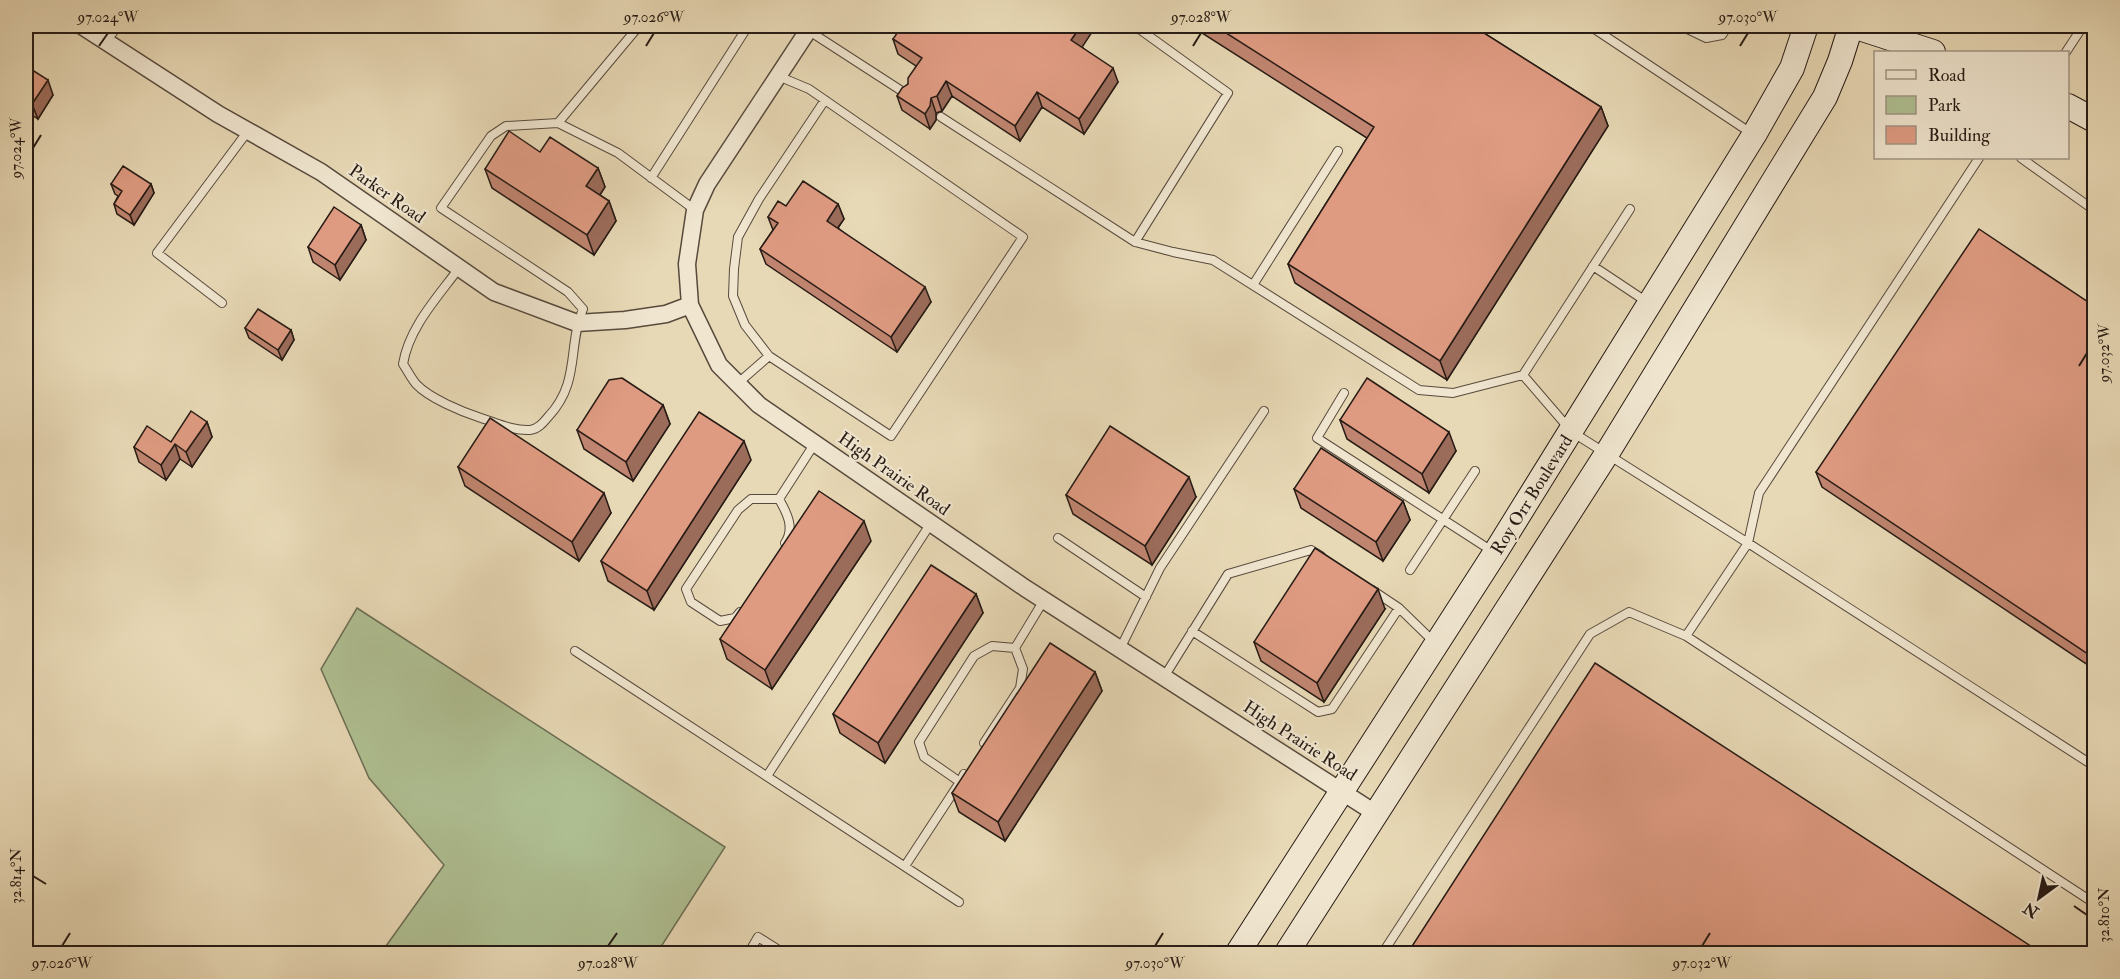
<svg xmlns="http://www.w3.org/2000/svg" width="2120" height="979" viewBox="0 0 2120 979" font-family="'IM FELL Double Pica',serif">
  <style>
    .green { fill: #afc093; stroke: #6b6e54; stroke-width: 1.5 }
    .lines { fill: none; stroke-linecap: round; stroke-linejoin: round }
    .lane-casing { stroke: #574a3d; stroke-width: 10 }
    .street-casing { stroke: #574a3d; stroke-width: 19 }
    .secondary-casing { stroke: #271b15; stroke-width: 26 }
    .lane { stroke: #f0e6d0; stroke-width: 8 }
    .street { stroke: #f0e6d0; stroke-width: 16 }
    .secondary { stroke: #f0e6d0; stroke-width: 24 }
    .wall { fill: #c08570; stroke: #271b15; stroke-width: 1.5 }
    .shaded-wall { fill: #9c6c5b; stroke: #271b15; stroke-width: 1.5 }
    .building { fill: #df9b82; stroke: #271b15; stroke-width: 1.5 }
    .ticks { fill: none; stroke: #271b15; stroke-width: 2 }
    .labels { text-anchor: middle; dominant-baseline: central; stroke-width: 4.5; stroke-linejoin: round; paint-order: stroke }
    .street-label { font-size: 18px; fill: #271b15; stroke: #f0e6d0 }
    .neatline { fill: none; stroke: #271b15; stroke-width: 2 }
    .ticks-label { font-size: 15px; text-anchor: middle; fill: #271b15 }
  </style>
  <rect width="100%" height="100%" fill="#e8d9b6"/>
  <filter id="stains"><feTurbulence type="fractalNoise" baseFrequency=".00333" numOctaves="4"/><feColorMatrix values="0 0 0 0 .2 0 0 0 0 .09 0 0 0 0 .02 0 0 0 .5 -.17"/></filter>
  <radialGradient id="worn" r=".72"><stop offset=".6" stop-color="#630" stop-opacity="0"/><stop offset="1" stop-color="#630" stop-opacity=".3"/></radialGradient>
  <path class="green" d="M357,608L725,847L657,953H381L444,865L369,778L321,669Z"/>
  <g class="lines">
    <g class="lane-casing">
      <path id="lane" d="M1590,26L1751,133
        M1681,26L1706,38L1722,35L1728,26
        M806,29L908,95
        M106,41L118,26
        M2066,52L2083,26
        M778,76L809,89L1023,237L891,436L769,356L745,325L733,296L734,269L738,237L759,199L825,100
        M941,117L1135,242L1173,252L1213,260L1419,390L1453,393L1523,375
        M558,123L639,26
        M2021,158L2094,210
        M651,178L748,26
        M1630,209L1523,375L1572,432L1748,543L1759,493L1979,158
        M1135,242L1228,93L1135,26
        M1593,266L1647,302
        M459,268C438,297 409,327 403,364C407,370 411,378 416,384C429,398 462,412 481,418C497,423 513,431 530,430C538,429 543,423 548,417C581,382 567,347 583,309L568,292L441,208L491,136L506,126L558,123L618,153L695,210
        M1253,285L1338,151
        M222,303L157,253L248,131
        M737,384L769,356
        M1344,393L1317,438L1492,551
        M779,499C787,513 795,528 785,543
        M1058,538L1146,597
        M1410,570L1475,471
        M1372,590L1399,608L1435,643
        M740,612L735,618L720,621L691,602L686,589L738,510L751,499H779L815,443
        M1192,631L1318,712L1332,709L1399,608
        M1686,636L2094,903
        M1120,649L1160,568L1264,411
        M575,651L959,902
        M1164,677L1228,574L1311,550L1321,556
        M984,743L1020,688L1023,669L1015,648
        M964,774L960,782L924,757L919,742L974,656L992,646L1015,648L1044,600
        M767,776L931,523
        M905,866L960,782
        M748,954L758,937L785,954
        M1382,954L1590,634L1629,612L1686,636L1748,543L2094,766"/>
    </g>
    <g class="street-casing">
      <path id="street" d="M82,26L218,114L321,172L494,292L577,323L625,320L666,314L690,305
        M811,26L707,184L695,210L687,264L690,305L719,365L759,405L1025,588L1375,813"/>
    </g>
    <g class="secondary-casing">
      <path id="secondary" d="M1853,26L1933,52
        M2068,106L2094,120
        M1237,954L1495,553L1754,135L1792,68L1806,26
        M1286,954L1606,455L1825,97L1840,61L1851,26"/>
    </g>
    <use href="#lane" class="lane"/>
    <use href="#street" class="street"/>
    <use href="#secondary" class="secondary"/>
  </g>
  <path class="wall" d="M1191,26H1473L1601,107L1608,126L1447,380L1295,283L1288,264L1367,138Z
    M893,39L1082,47L1118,82L1084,134L1042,107L1020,141L952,96L942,111L936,113V120L930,129L902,110L897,96L908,84L916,66L898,54Z
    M26,66L53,95L38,119L26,111Z
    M540,152L598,168L605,187L600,195L609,201L616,221L594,255L492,188L485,169Z
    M111,184H151L154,193L134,225L117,214L114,204L118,196L115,194Z
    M838,204L844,219L838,228L931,302L897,352L766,264L760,249L773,230L768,217Z
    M361,225L366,240L340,280L313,262L308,247Z
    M2094,306V669L1822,487L1816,472Z
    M245,328L291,330L294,340L282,360L249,338Z
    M663,405L670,424L633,481L584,449L577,430Z
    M1340,420L1456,451L1429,493L1347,439Z
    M207,422L212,437L192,467L180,459L166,480L139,462L134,447L171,442Z
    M751,460L654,610L608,581L601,561Z
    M458,467L611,513L579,561L465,486Z
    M1294,489L1403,501L1410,520L1383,561L1301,508Z
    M1066,495L1196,497L1152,565L1073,514Z
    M871,541L772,689L727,659L720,639Z
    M976,594L983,613L885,763L840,733L833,714Z
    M1385,609L1324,702L1261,661L1254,642Z
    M1095,672L1102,691L1005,841L959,812L952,793Z"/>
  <path class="shaded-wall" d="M1081,26H1096L1077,55L1071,40Z
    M1113,68L1118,82L1084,134L1079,119Z
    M48,80L53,95L38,119L32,104Z
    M946,81L952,96L942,111L937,96Z
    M1037,92L1042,107L1020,141L1015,126Z
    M931,98L936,113V120L930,129L925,114Z
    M1601,107L1608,126L1447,380L1440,361Z
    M598,168L605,187L593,205L586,186Z
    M151,184L154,193L134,225L130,215Z
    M609,201L616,221L594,255L587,235Z
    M838,204L844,219L832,236L827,221Z
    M361,225L366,240L340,280L335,265Z
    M925,287L931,302L897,352L891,337Z
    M291,330L294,340L282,360L278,350Z
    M663,405L670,424L633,481L626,462Z
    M207,422L212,437L192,467L186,452Z
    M1449,432L1456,451L1429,493L1422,474Z
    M744,441L751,460L654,610L647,591Z
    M175,444L180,459L166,480L161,465Z
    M1189,477L1196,497L1152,565L1145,546Z
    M604,493L611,513L579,561L572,542Z
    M1403,501L1410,520L1383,561L1376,542Z
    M864,521L871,541L772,689L765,670Z
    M1378,589L1385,609L1324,702L1317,683Z
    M976,594L983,613L885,763L878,743Z
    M1095,672L1102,691L1005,841L998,822Z"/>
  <path class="building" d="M902,26H1081L1071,40L1113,68L1079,119L1037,92L1015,126L946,81L937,96L931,98L930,106L925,114L897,96L902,88L908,84V78L922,58L893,39Z
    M1215,26H1473L1601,107L1440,361L1288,264L1374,127Z
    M26,66L48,80L32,104L26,100Z
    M509,131L540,152L550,137L598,168L586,186L609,201L587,235L485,169Z
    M123,166L151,184L130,215L114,204L122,191L111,184Z
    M803,181L838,204L827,221L925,287L891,337L760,249L778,223L768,217L778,201L786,206Z
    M334,207L361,225L335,265L308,247Z
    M1979,229L2094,306V658L1816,472Z
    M258,309L291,330L278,350L245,328Z
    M622,378L663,405L626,462L577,430L609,380Z
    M1367,378L1449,432L1422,474L1340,420Z
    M191,411L207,422L186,452L175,444L161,465L134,447L147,426L171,442Z
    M699,412L744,441L647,591L601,561Z
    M490,418L604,493L572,542L458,467Z
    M1110,426L1189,477L1145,546L1066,495Z
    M1321,448L1403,501L1376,542L1294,489Z
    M819,491L864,521L765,670L720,639Z
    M1315,548L1378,589L1317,683L1254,642Z
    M931,565L976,594L878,743L833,714Z
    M1050,643L1095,672L998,822L952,793Z
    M1595,663L2043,954H1407Z"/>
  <path class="ticks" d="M99,46L108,33M646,46L654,33M1193,46L1201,33M1740,46L1748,33M33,148L41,135M2079,366L2087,353M33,876L46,884M2074,906L2087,915M62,946L70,933M608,946L617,933M1155,946L1163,933M1702,946L1710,933"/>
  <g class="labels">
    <g class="street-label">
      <text transform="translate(387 194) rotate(35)">Parker Road</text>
      <text transform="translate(894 474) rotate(35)">High Prairie Road</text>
      <text transform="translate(1532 495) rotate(-58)">Roy Orr Boulevard</text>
      <text transform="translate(1300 741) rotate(33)">High Prairie Road</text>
    </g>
  </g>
  <rect width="2120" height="979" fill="none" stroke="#e8d9b6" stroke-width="66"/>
  <rect x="1874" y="51" width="195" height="108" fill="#f0e6d0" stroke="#a09585" stroke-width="1.5"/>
  <rect x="1886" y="70" width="30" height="9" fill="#f0e6d0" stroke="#a09585" stroke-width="1.5"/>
  <text x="1928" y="81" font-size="18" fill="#271b15">Road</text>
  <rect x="1886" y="96" width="30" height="18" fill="#afc093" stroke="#a09585" stroke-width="1.5"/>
  <text x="1928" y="111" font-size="18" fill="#271b15">Park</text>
  <rect x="1886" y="126" width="30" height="18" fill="#df9b82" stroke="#a09585" stroke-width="1.5"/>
  <text x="1928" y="141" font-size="18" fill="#271b15">Building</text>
  <g transform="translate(2039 898) rotate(213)" stroke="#f0e6d0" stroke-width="4.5" paint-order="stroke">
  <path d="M0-4.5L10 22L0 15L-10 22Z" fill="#271b15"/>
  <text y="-9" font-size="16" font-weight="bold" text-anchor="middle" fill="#271b15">N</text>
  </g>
  <rect x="33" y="33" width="2054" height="913" class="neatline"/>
  <g class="ticks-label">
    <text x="108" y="22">97.024°W</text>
    <text x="654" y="22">97.026°W</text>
    <text x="1201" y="22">97.028°W</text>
    <text x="1748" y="22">97.030°W</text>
    <text transform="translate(16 148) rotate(-90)" y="5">97.024°W</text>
    <text transform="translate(2104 353) rotate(-90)" y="5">97.032°W</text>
    <text transform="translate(16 876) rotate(-90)" y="5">32.814°N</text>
    <text transform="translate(2104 915) rotate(-90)" y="5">32.810°N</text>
    <text x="62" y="968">97.026°W</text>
    <text x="608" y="968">97.028°W</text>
    <text x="1155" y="968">97.030°W</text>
    <text x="1702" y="968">97.032°W</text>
  </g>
  <rect width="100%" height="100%" filter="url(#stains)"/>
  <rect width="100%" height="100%" fill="url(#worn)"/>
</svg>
